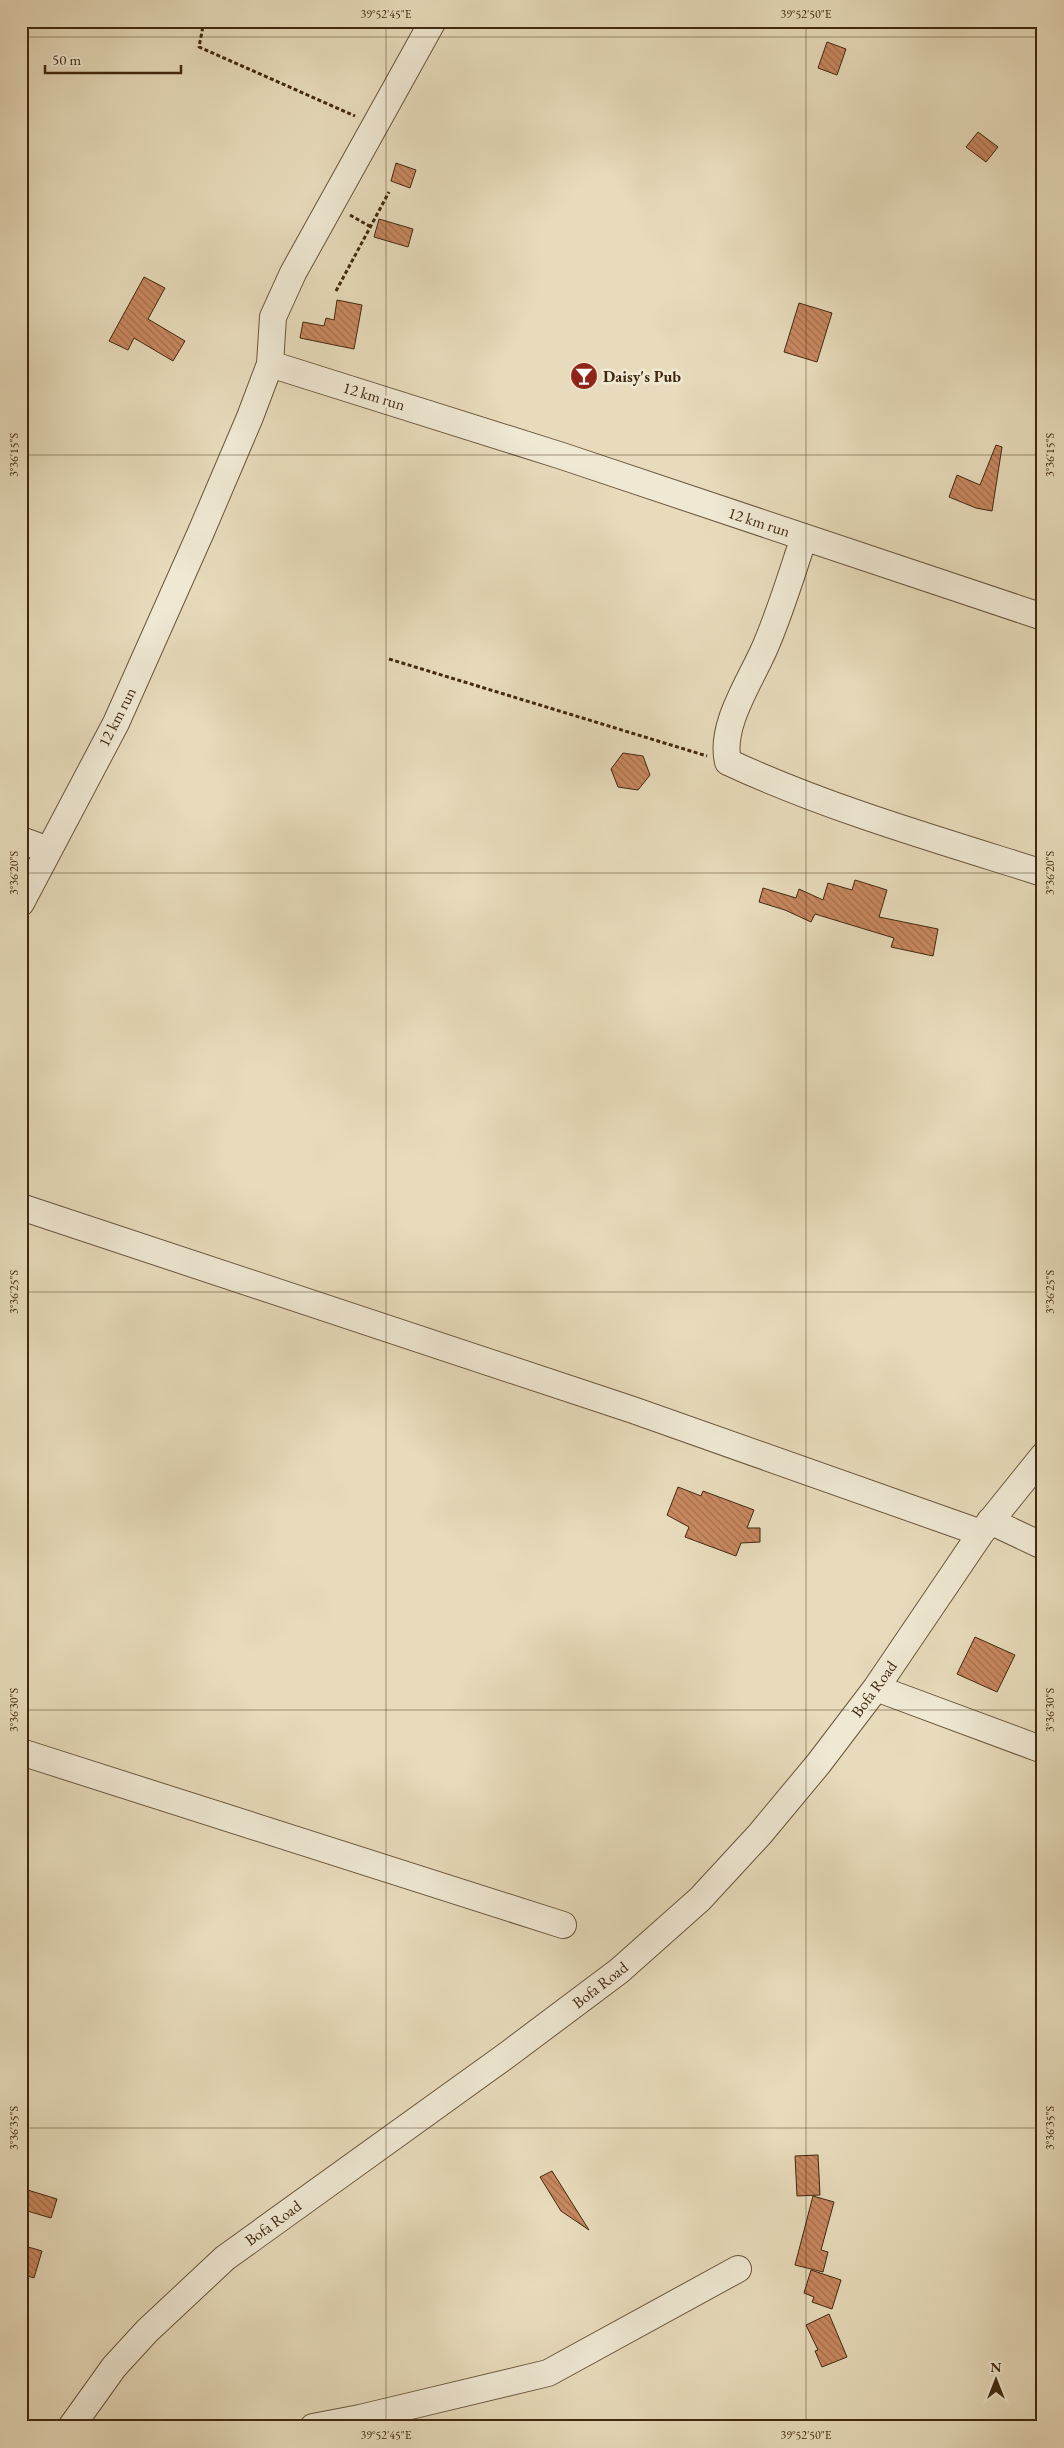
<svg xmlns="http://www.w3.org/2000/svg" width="1064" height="2448" viewBox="0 0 1064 2448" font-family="'EB Garamond',serif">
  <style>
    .building { fill: url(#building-back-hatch); stroke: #41280f }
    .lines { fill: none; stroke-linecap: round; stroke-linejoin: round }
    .minor-casing { stroke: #6a553a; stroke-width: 28 }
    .path { stroke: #41280f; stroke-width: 3; stroke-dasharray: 4 2.5; stroke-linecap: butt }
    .minor { stroke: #efe8d3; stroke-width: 26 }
    .ticks { fill: none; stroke: #41280f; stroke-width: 1; stroke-opacity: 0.45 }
    .labels { text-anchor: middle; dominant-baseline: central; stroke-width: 5; stroke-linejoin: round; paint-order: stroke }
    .poi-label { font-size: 16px; font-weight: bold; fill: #41280f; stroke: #efe8d3; text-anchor: start }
    .street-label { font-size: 16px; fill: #41280f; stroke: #efe8d3 }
    .neatline { fill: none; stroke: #41280f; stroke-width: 2 }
    .ticks-label { font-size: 12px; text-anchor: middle; fill: #41280f }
  </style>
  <defs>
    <pattern id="building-back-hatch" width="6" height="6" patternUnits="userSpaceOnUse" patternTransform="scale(1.25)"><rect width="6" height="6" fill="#c98860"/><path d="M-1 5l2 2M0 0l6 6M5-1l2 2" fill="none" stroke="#a56f4e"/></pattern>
  </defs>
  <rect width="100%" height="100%" fill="#e7dbbb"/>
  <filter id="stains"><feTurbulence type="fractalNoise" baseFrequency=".004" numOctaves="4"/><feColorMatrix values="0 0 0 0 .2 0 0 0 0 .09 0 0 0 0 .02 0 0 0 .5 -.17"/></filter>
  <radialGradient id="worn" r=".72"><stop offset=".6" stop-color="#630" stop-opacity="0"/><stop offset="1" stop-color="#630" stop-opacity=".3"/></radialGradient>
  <path class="building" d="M827,42L846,49L837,75L818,68Z
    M978,132L998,147L986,162L966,147Z
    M396,163L416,170L410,188L391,181Z
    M379,219L413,229L408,247L374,237Z
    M144,277L165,288L148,319L185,341L173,361L134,338L128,350L109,341Z
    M337,300L362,305L354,349L300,338L303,322L324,326L326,318L334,320Z
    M799,303L832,313L817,362L784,352Z
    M996,445L1002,447L992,511L976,508L949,497L957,475L980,485Z
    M623,753L643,756L650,775L638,790L618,787L611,769Z
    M855,880L887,890L879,917L938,929L933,956L891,947L894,938L815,914L811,922L785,910L759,902L763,888L796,898L799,889L823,900L828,883L852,890Z
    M678,1487L701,1496L703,1491L754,1510L747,1528H760V1542L741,1543L736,1556L685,1537L689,1527L667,1515Z
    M975,1637L1015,1655L997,1692L957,1674Z
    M818,2155L820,2195L797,2196L795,2156Z
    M552,2171L589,2230L561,2211L540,2177Z
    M21,2188L57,2199L51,2218L24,2210L25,2206L21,2205Z
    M813,2196L834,2202L821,2250L828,2252L823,2272L795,2265Z
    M21,2245L42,2251L34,2278L21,2274Z
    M811,2270L841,2280L832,2309L812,2302L814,2297L804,2293Z
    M829,2314L847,2357L822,2367L815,2351L818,2350L806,2325Z"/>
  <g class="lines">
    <g class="minor-casing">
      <path id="minor" d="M270,364L273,317L293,273L433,21
        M804,537C792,573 781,610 766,645C752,679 719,725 728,762C827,808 938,840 1043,873
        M21,840L48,850
        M21,903L116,723L201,532L250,417L270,364L562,456L1043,617
        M21,1207L633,1410L981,1533
        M990,1521L1043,1546
        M876,1688L1043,1750
        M21,1752L563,1925
        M71,2427L114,2367L147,2331L225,2258L507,2055L619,1971L700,1899L760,1834L819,1763L876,1688L981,1533L1043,1456
        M313,2427L360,2418L548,2373L738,2269"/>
    </g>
    <path class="path" d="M204,21L199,47L355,116
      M350,215L371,227
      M336,291L389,192
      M389,659L707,756"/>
    <use href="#minor" class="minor"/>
  </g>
  <path class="ticks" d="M386,21V2427M806,21V2427M21,37H1043M21,455H1043M21,873H1043M21,1292H1043M21,1710H1043M21,2128H1043"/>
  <defs>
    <g id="bar-disc" transform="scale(1.4375)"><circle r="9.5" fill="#8f2418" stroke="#efe8d3"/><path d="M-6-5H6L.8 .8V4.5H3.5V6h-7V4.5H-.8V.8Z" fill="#fff"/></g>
  </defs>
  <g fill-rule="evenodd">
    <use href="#bar-disc" x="584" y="376"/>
  </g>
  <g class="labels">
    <g class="poi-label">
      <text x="603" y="376">Daisy's Pub</text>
    </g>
    <g class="street-label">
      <text transform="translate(374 396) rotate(17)">12 km run</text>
      <text transform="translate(759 522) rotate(18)">12 km run</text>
      <text transform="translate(117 717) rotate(-63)">12 km run</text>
      <text transform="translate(874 1689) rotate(-54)">Bofa Road</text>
      <text transform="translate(600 1985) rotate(-38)">Bofa Road</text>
      <text transform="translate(273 2223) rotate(-36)">Bofa Road</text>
    </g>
  </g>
  <rect width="1064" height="2448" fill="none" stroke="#e7dbbb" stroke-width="55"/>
  <g transform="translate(996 2380)" stroke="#efe8d3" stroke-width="4" paint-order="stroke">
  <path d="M0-4L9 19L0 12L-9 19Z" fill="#41280f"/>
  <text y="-8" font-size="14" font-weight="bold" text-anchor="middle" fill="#41280f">N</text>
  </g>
  <path d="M45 65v8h136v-8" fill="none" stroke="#41280f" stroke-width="2.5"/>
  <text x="52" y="65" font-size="15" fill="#41280f" stroke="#efe8d3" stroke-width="4" paint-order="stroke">50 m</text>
  <rect x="28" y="28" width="1008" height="2392" class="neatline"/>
  <g class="ticks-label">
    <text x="386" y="18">39°52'45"E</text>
    <text x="806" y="18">39°52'50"E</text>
    <text transform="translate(14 455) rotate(-90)" y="4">3°36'15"S</text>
    <text transform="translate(1050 455) rotate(-90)" y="4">3°36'15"S</text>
    <text transform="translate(14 873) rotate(-90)" y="4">3°36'20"S</text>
    <text transform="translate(1050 873) rotate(-90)" y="4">3°36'20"S</text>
    <text transform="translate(14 1292) rotate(-90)" y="4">3°36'25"S</text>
    <text transform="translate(1050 1292) rotate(-90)" y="4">3°36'25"S</text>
    <text transform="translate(14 1710) rotate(-90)" y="4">3°36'30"S</text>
    <text transform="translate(1050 1710) rotate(-90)" y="4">3°36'30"S</text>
    <text transform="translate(14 2128) rotate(-90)" y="4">3°36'35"S</text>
    <text transform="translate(1050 2128) rotate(-90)" y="4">3°36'35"S</text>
    <text x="386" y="2439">39°52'45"E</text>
    <text x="806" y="2439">39°52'50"E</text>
  </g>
  <rect width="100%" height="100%" filter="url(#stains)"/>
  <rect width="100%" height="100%" fill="url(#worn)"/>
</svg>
